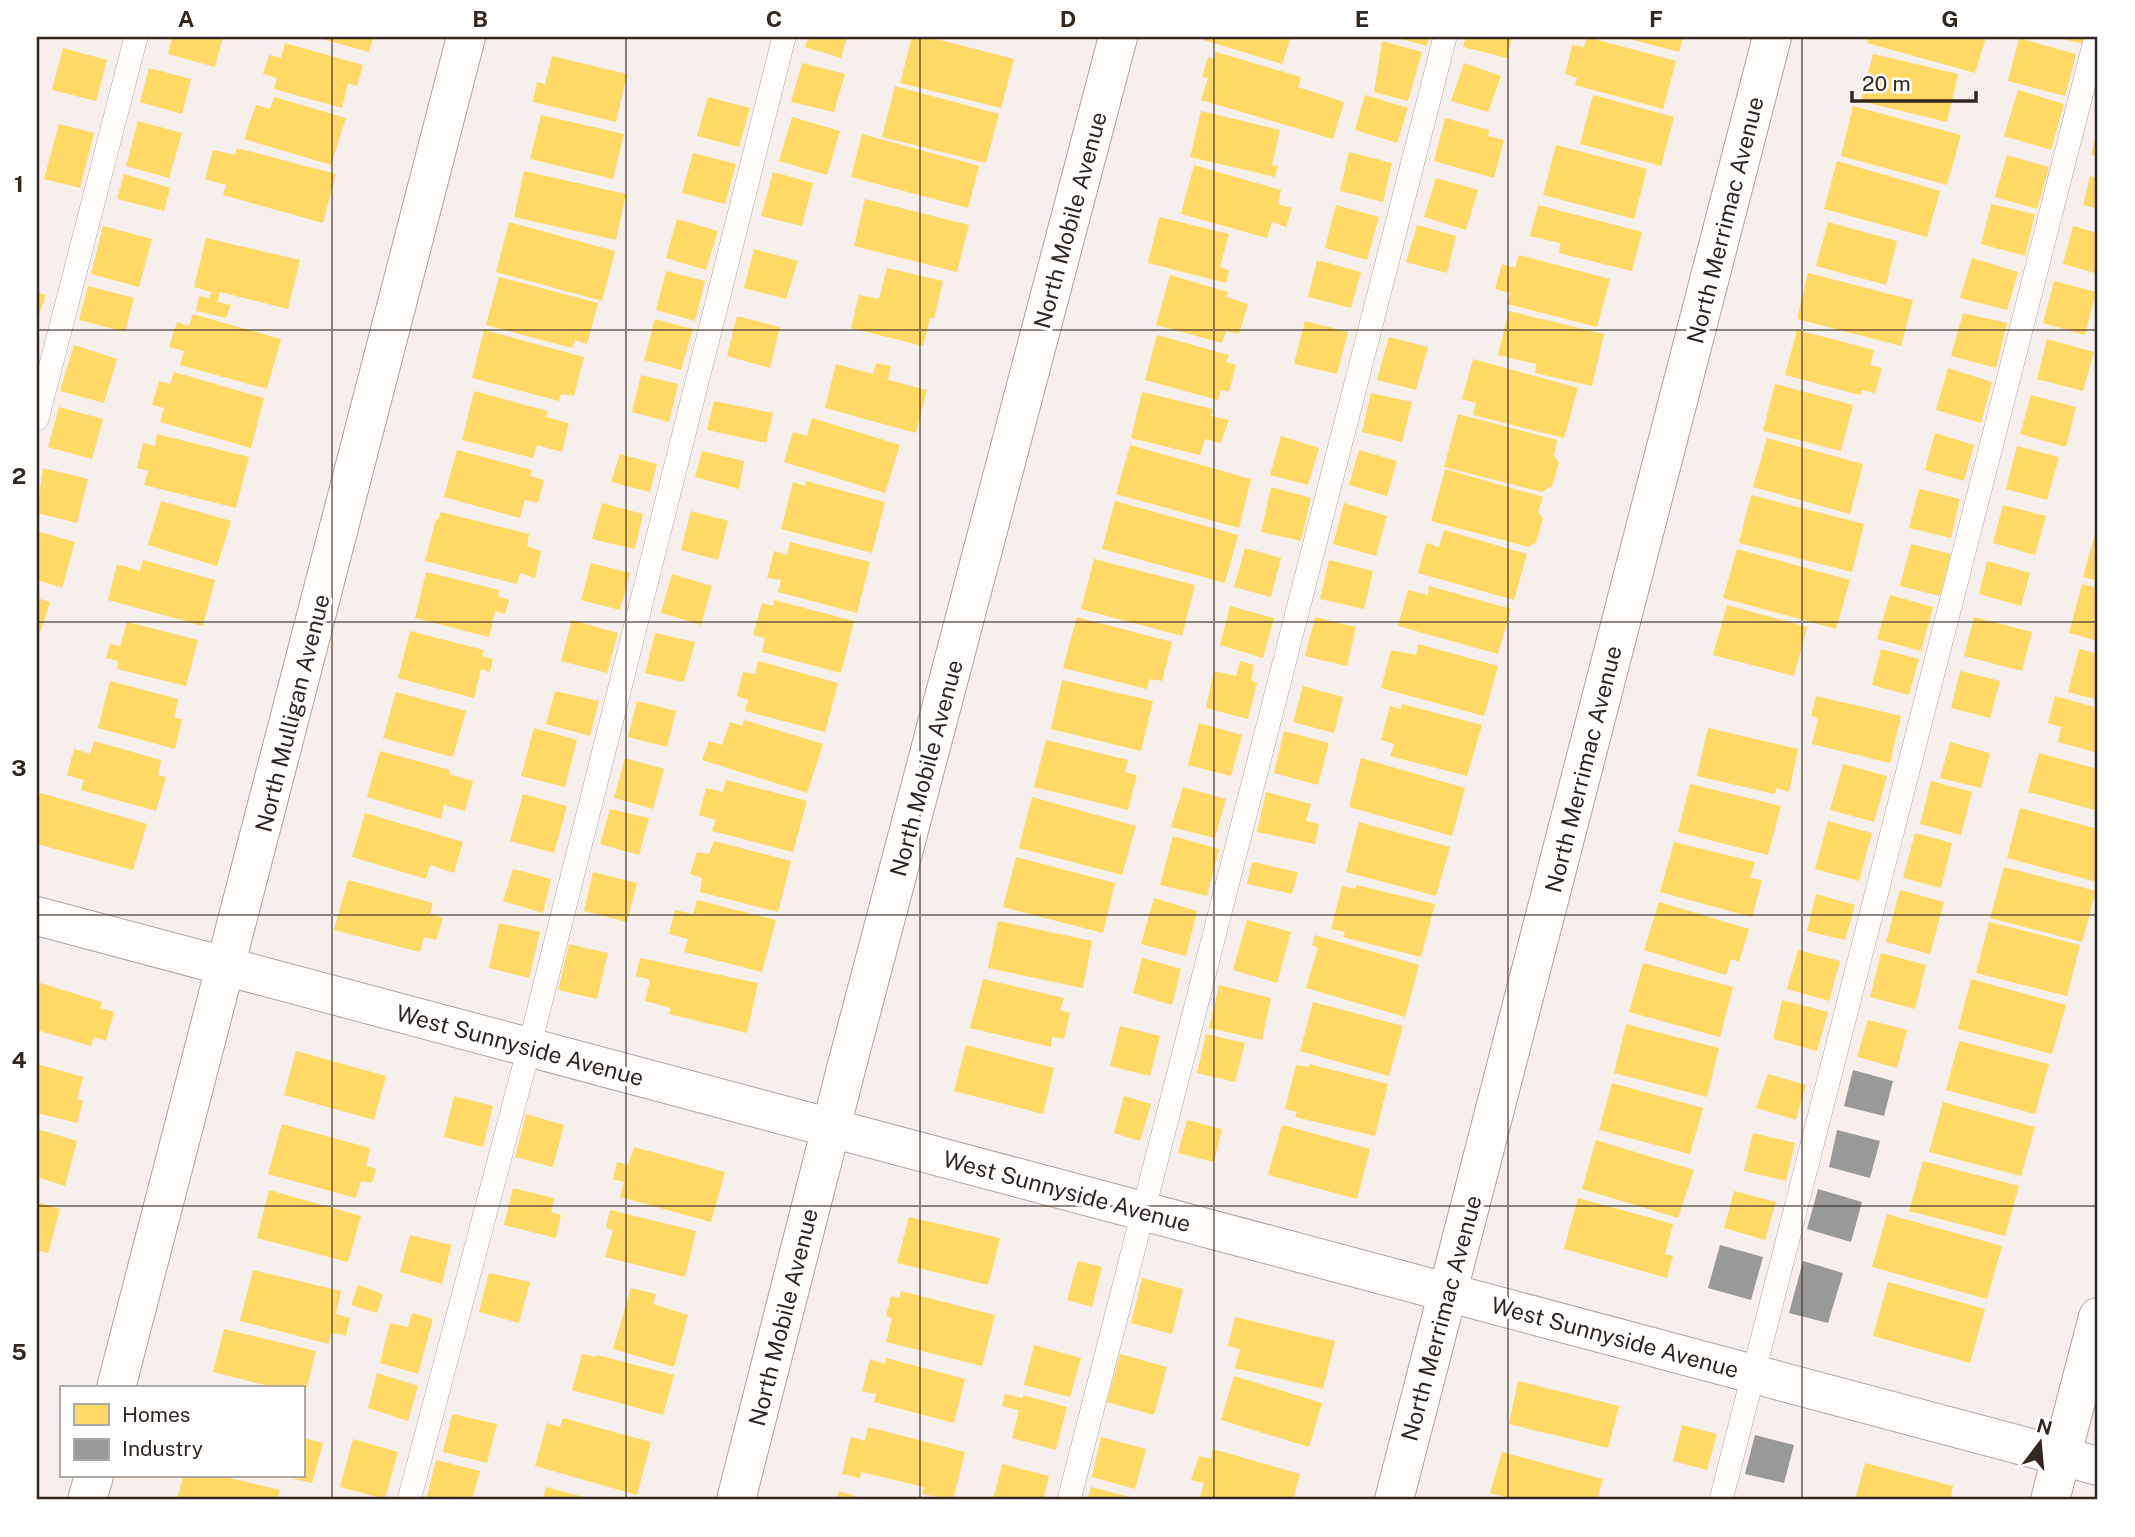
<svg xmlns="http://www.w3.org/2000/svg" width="2135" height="1537" viewBox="0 0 2135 1537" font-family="'Public Sans',sans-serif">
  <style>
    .homes { fill: #ffd966 }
    .industry { fill: #999 }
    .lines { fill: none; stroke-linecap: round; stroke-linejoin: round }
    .service-casing { stroke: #aea5a0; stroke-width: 24 }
    .minor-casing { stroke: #aea5a0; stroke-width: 40 }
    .service { stroke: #fefdfc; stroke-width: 23 }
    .minor { stroke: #fefdfc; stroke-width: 38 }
    .grid { fill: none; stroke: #33271f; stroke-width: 2; stroke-opacity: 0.55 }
    .labels { text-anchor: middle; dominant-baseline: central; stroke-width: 7; stroke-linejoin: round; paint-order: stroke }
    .street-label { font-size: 23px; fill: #33271f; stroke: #fff }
    .neatline { fill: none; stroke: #33271f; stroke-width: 2.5 }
    .grid-label { font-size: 23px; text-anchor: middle; font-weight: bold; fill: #33271f }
  </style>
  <rect width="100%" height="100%" fill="#f7efeb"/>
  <path class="homes" d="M172,37H223L215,67L168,54Z
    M315,37H373L369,52Z
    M808,37H847L841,58L805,47Z
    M912,37H928L1014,59L1001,108L900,83Z
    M1205,37H1291L1282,64L1204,40Z
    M1394,37H1429L1427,46Z
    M1466,37H1512L1507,58L1463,47Z
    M1587,37L1676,61L1663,109L1575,85L1577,78L1565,74L1572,45L1584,47Z
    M1622,37H1683L1679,52Z
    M1869,37H1986L1975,73L1867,43Z
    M2057,37H2088L2086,45Z
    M2019,38L2076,54L2065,96L2008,81Z
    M1382,41L1422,52L1408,101L1374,92Z
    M285,43L363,65L357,86L348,83L342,108L274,89L277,78L263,74L269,55L281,58Z
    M63,48L107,60L96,101L52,90Z
    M1216,52L1301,77L1298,87L1344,102L1333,139L1201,100L1208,78L1202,77L1208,57L1214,59Z
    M1873,54L1958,74L1947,122L1861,101Z
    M552,56L627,74L616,122L533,102L537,82L545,84Z
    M802,63L845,74L834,112L791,102Z
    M1464,63L1501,76L1488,112L1451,101Z
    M149,68L191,79L182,114L140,102Z
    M895,86L999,114L986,163L882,137Z
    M2018,90L2064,104L2051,150L2004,136Z
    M1365,95L1408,108L1397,143L1355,130Z
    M1593,95L1674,117L1661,166L1580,144Z
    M274,97L346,118L331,165L244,139L256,105L270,109Z
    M708,97L750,108L739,147L697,136Z
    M1853,106L1961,135L1947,185L1841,156Z
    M1201,111L1280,130L1272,165L1278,166L1275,177L1190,157Z
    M541,115L624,134L613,179L530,159Z
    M792,117L840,131L827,175L779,161Z
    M1445,118L1489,130L1488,136L1504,140L1494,178L1434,161Z
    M138,121L182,133L169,178L126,166Z
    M59,124L94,133L80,188L44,179Z
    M2097,131L2098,132V156L2091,155Z
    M862,134L979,166L968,208L851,177Z
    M1556,145L1647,169L1634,219L1543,195Z
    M237,148L336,174L323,223L223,195L226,185L205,179L213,150L235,155Z
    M1349,152L1392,163L1383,202L1340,191Z
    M693,153L736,164L725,204L682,193Z
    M2007,155L2049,167L2037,209L1995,197Z
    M1837,161L1940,191L1927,237L1824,209Z
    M1194,165L1281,190L1278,204L1292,208L1286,227L1272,222L1267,238L1181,214Z
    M524,171L626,194L616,240L514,217Z
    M773,172L813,183L802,226L761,216Z
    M124,174L170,188L164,211L117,199Z
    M2090,176L2098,178V209L2083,205Z
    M1436,178L1478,190L1466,230L1424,217Z
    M865,199L969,225L957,272L854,246Z
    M1991,204L2035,214L2025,256L1981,244Z
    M1336,205L1379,217L1367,260L1325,248Z
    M1538,205L1642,232L1632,271L1559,253L1560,243L1530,236Z
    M1159,217L1229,234L1220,267L1229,270L1226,283L1148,263Z
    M677,219L718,231L706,270L666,258Z
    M509,222L615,251L602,301L496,272Z
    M1828,222L1897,241L1886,285L1816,266Z
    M1417,225L1456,236L1447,273L1406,262Z
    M103,226L152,239L139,287L91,274Z
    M2073,226L2098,233V274L2063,264Z
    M206,238L300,260L288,309L220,292L218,302L231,305L226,318L196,311L199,296L209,298L211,292L194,287Z
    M754,249L798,261L786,299L744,288Z
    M1519,255L1610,279L1597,327L1507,304L1510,293L1495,289L1502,264L1515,268Z
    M1972,258L2018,272L2007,310L1960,298Z
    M1317,260L1361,272L1351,308L1308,297Z
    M887,268L943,281L934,319L930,318L923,346L851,328L859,295L879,299Z
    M666,271L705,281L695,321L656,310Z
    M1808,273L1913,300L1901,346L1797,319Z
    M1170,275L1228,292L1227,297L1248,304L1239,334L1226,331L1222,343L1156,325Z
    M499,277L598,303L587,344L575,340L572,348L486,325Z
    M2054,281L2096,292L2085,335L2043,323Z
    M88,286L134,298L125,332L79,320Z
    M37,292L46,295L37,321Z
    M1509,311L1604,334L1592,386L1535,373L1536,364L1498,355Z
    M1963,313L2007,323L1996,368L1951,356Z
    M193,314L281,339L267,389L180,365L184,351L169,347L177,322L189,326Z
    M737,316L780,327L770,368L727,356Z
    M655,319L693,329L681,370L644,360Z
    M1305,321L1348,332L1337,374L1294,364Z
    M484,330L584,357L574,396L561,394L559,401L472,378Z
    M1797,330L1874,350L1870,365L1882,368L1875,393L1862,390L1860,395L1785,375Z
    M1157,335L1229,355L1226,362L1236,365L1229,392L1221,390L1218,400L1145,380Z
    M1389,337L1428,347L1416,390L1377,380Z
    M2047,339L2094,352L2083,391L2037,379Z
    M74,345L117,359L104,403L60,391Z
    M1473,359L1578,388L1564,438L1473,415L1476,403L1462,399Z
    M876,363L891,366L888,380L927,390L916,433L825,408L836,364L873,374Z
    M1948,368L1992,382L1981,423L1936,410Z
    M174,372L264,398L251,448L160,422L164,408L152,405L159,381L170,384Z
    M641,375L678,384L669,422L632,412Z
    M1775,384L1853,405L1841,451L1763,431Z
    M474,391L548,411L546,417L569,423L562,452L537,445L533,458L462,440Z
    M1142,392L1213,409L1211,416L1229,420L1221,443L1205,439L1200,455L1131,438Z
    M1371,393L1412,402L1402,442L1362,432Z
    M2031,395L2076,407L2066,447L2020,434Z
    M714,401L773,413L766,443L707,430Z
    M59,407L103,419L92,459L48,447Z
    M1458,414L1557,440L1554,456L1559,463L1552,486L1542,492L1444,467Z
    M812,418L900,445L885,493L784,462L793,432L807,436Z
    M1935,433L1974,445L1964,481L1925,470Z
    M157,434L249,457L236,508L144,485L148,471L137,468L143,443L155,446Z
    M1281,436L1319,448L1308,485L1270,475Z
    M1767,438L1863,464L1850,514L1753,487Z
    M1130,445L1251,479L1239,528L1116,494Z
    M2017,446L2059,457L2047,500L2006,489Z
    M457,450L532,470L530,476L544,480L538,503L525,500L520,518L444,497Z
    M1359,450L1397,461L1387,496L1349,485Z
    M702,451L744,461L739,489L695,477Z
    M620,454L657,464L650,492L611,482Z
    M43,468L88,479L77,523L37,513Z
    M1445,469L1543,497L1538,512L1543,519L1536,542L1529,547L1431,521Z
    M806,481L885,502L872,553L781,529L793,482L805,486Z
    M1271,487L1311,498L1301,541L1261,532Z
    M1919,489L1960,499L1951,538L1909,528Z
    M1751,495L1864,524L1852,572L1739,543Z
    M161,501L231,521L217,566L148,545Z
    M1115,501L1238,535L1225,583L1102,549Z
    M602,503L643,514L635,549L592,539Z
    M1344,503L1387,516L1376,556L1333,544Z
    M2003,505L2046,516L2035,555L1993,543Z
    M691,511L728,521L718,560L681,550Z
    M441,512L529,534L527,546L541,551L535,578L520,573L517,584L425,561L436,519L438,520Z
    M1444,530L1527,554L1514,600L1418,573L1426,543L1439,547Z
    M37,531L75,542L62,588L37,580Z
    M2095,534H2098V581L2083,577Z
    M790,542L870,562L857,613L778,592L781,580L767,578L774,551L787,555Z
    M1911,544L1951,554L1940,596L1900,586Z
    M1245,548L1281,558L1271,597L1234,587Z
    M1737,549L1850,580L1836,629L1723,598Z
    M1094,559L1195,585L1182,636L1081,609Z
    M143,560L215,580L203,626L108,600L117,564L140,571Z
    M1329,560L1373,571L1364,609L1320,599Z
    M1987,561L2030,573L2021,606L1979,594Z
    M591,563L630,573L620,610L581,600Z
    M426,572L499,590L498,596L509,600L505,614L495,611L489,637L415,618Z
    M672,574L712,586L701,625L661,613Z
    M2082,584L2098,588V641L2069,633Z
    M1429,586L1511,609L1498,654L1398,626L1408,590L1428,595Z
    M1890,595L1933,607L1921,651L1877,639Z
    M37,598L50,602L41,631L37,630Z
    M774,600L854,621L841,673L762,652L765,638L753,635L762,603L773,606Z
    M1727,605L1807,627L1794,676L1713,655Z
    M1230,606L1274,618L1263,658L1220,645Z
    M1077,617L1172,642L1162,681L1150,679L1147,689L1063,668Z
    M1315,617L1356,627L1347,666L1305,656Z
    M1974,617L2032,632L2022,671L1964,656Z
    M572,620L618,633L607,673L561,661Z
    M127,622L198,640L186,686L117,669L118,661L106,658L110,644L120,646Z
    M410,631L484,650L482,656L493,659L490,672L481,669L474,698L398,678Z
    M655,633L695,642L684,682L645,673Z
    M1418,644L1498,666L1484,716L1381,688L1391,650L1416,655Z
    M1881,649L1919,659L1909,695L1872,685Z
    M2079,649L2098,654V700L2068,692Z
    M758,661L838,683L825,732L745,711L748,700L737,696L743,672L755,674Z
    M1240,661L1254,665L1251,680L1257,683L1248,719L1206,708L1214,671L1236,676Z
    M1960,671L2000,681L1990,718L1951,708Z
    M1062,680L1153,701L1141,751L1051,729Z
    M110,681L178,699L174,718L182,719L175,749L98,728Z
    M1303,686L1343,697L1334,733L1293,722Z
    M555,691L599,701L590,736L546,724Z
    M396,692L466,711L453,757L383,738Z
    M1816,696L1901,716L1890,763L1812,744L1818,718L1811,716Z
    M2055,696L2098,708V753L2058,742L2061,727L2048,723Z
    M637,701L676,711L667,747L628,737Z
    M1402,704L1482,725L1467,776L1390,756L1394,744L1381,740L1390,706L1401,709Z
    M744,720L823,744L807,793L702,760L709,741L722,745L730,722L742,726Z
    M1199,723L1242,735L1231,776L1188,765Z
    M534,728L577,740L565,787L521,776Z
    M1708,728L1798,749L1789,792L1776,788L1775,794L1697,776Z
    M1284,731L1329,743L1318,785L1274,773Z
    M1046,740L1128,760L1125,772L1137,775L1128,810L1034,787Z
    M94,741L161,760L158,775L166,777L156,811L81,790L84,780L67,775L74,749L90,754Z
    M1950,742L1990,753L1981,788L1940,778Z
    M380,751L450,770L449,774L473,781L465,811L444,805L441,819L367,797Z
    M2039,753L2098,769V811L2028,792Z
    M625,758L664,769L653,809L614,798Z
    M1361,758L1465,788L1452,836L1349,807Z
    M1843,764L1887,776L1874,822L1830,810Z
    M726,780L807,801L793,852L712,831L716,820L699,815L706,788L723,792Z
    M1931,781L1972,792L1961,835L1920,824Z
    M1690,784L1781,806L1768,855L1678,832Z
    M1183,787L1226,799L1215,838L1171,827Z
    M1266,792L1311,804L1306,821L1319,824L1315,844L1257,832Z
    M41,793L147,824L133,870L37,844V798Z
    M523,794L567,806L554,853L510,841Z
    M1032,797L1136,826L1122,875L1019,848Z
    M2020,808L2098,829L2097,882L2007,858Z
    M610,809L649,818L639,855L600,844Z
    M365,813L463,842L454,873L430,865L426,879L352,857Z
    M1828,821L1872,833L1859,881L1815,869Z
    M1359,822L1450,847L1436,896L1346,872Z
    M1915,833L1952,843L1941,888L1903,878Z
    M1173,836L1219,849L1207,896L1160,885Z
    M714,841L791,861L778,912L700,892L702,878L690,874L697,852L709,854Z
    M1674,842L1755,862L1750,878L1762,880L1752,917L1660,892Z
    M1016,857L1115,883L1103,933L1003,907Z
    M1252,862L1298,872L1292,894L1247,884Z
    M2004,867L2096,891L2082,942L1990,918Z
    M513,869L551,879L543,913L503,901Z
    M593,872L637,883L627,922L584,911Z
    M348,880L433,903L430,914L443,918L436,940L424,937L420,952L334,930Z
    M1356,885L1435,904L1421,957L1343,937L1345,932L1331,929L1342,886L1356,889Z
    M1900,890L1944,902L1930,954L1886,942Z
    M1816,894L1855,905L1845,940L1807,931Z
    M1154,898L1197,911L1186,956L1141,944Z
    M697,900L776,920L762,972L684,952L688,939L669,934L675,910L693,914Z
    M1659,902L1749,929L1739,962L1731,959L1726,975L1644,950Z
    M1247,920L1291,932L1277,983L1233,970Z
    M998,921L1092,941L1083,988L988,968Z
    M1989,922L2080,945L2067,996L1976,973Z
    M499,923L540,932L529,978L489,968Z
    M1315,935L1419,965L1405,1017L1306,988L1318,948L1312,945Z
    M569,944L608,953L597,999L558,990Z
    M1798,950L1840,961L1829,1001L1787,989Z
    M1881,953L1926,965L1915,1009L1870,997Z
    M640,958L758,983L747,1033L669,1014L671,1008L645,1001L650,980L636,976Z
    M1142,958L1181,969L1172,1005L1133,993Z
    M1643,963L1733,987L1720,1037L1629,1012Z
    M983,979L1064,998L1060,1010L1070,1013L1064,1039L1052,1037L1051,1047L970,1028Z
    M1971,979L2066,1005L2052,1054L1958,1029Z
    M37,982L102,1002L100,1008L114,1012L106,1041L94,1037L91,1046L37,1030Z
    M1219,985L1271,998L1262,1040L1209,1028Z
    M1782,1000L1828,1012L1817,1051L1773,1039Z
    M1313,1002L1403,1026L1389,1076L1300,1051Z
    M1868,1020L1907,1030L1897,1068L1857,1057Z
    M1626,1024L1719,1048L1707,1097L1614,1073Z
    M1120,1026L1160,1036L1150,1076L1110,1066Z
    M1206,1034L1245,1043L1235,1082L1197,1073Z
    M1959,1041L2049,1064L2035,1114L1946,1090Z
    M966,1045L1054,1068L1043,1114L954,1091Z
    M296,1051L386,1076L374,1120L284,1095Z
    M37,1064L83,1077L77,1099L83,1101L77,1123L37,1113Z
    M1309,1064L1388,1084L1375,1136L1295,1117L1297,1112L1285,1109L1296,1065L1309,1067Z
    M1768,1074L1806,1085L1796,1120L1756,1108Z
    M1612,1083L1703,1108L1690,1154L1599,1130Z
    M454,1096L493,1106L483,1147L444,1137Z
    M1124,1096L1151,1104L1140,1141L1114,1133Z
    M1943,1102L2035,1127L2021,1176L1929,1152Z
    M526,1114L564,1125L553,1167L515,1157Z
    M1187,1120L1222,1129L1214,1162L1178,1153Z
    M282,1124L370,1148L366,1166L376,1169L372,1183L361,1181L356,1198L268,1174Z
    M1282,1125L1370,1149L1357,1199L1268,1175Z
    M37,1129L77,1141L65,1186L37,1177Z
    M1753,1133L1795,1143L1786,1181L1744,1171Z
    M1596,1140L1694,1170L1678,1218L1582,1189Z
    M634,1147L725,1172L711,1222L620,1197L624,1182L613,1179L617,1162L628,1165Z
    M1923,1161L2019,1186L2005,1236L1909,1211Z
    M513,1188L554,1198L551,1212L561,1215L556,1238L504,1225Z
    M269,1190L361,1216L348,1262L257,1238Z
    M1734,1191L1776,1202L1765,1240L1724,1228Z
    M1578,1198L1673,1224L1665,1254L1673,1256L1667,1278L1564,1249Z
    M37,1202L60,1209L48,1253L37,1250Z
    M610,1210L696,1231L685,1277L605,1257L613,1230L606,1228Z
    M1887,1214L2002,1246L1987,1299L1872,1267Z
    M909,1217L1000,1238L988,1285L897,1263Z
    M410,1235L451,1245L442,1284L400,1272Z
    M1078,1261L1102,1267L1092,1307L1067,1300Z
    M253,1270L341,1291L336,1314L350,1318L346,1336L331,1332L329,1344L240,1321Z
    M489,1273L530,1282L519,1323L479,1312Z
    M1142,1278L1183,1289L1172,1334L1131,1323Z
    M1888,1282L1985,1309L1970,1363L1873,1336Z
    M358,1285L383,1294L377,1313L351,1305Z
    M631,1288L656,1294L653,1304L688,1315L674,1367L613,1349Z
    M901,1291L995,1315L982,1366L886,1342L892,1318L886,1316L891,1296L899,1298Z
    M412,1313L433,1319L418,1374L380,1363L390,1323L408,1327Z
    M1235,1317L1335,1341L1323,1389L1235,1368L1240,1349L1228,1346Z
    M224,1329L316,1351L304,1399L303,1388H277L213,1372Z
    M1034,1345L1081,1358L1070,1397L1024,1385Z
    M582,1354L596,1357L597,1355L674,1375L663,1415L572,1390Z
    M1120,1354L1167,1367L1154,1415L1107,1402Z
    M886,1358L965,1379L954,1423L874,1402L876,1394L862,1391L870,1359L885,1364Z
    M377,1373L418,1386L408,1421L368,1408Z
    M1234,1376L1322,1403L1309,1447L1221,1420Z
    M1518,1381L1619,1406L1608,1448L1509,1424Z
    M1005,1394L1023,1398V1395L1067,1407L1056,1450L1012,1438L1019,1410L1002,1406Z
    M452,1414L497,1424L487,1463L443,1452Z
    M563,1418L651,1442L637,1495L535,1466L547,1423L560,1427Z
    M1682,1425L1717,1434L1707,1470L1673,1461Z
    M868,1427L965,1452L953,1500L922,1494L924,1487L861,1472L860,1478L842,1474L851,1437L865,1441Z
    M1101,1437L1146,1449L1135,1489L1092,1477Z
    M303,1438L323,1443L312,1483L287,1477L303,1476Z
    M353,1439L398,1452L385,1499L340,1487Z
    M1213,1449L1300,1474L1293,1500H1199L1204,1483L1191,1480L1199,1456L1211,1459Z
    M1502,1452L1603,1479L1597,1500H1517L1490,1493Z
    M436,1460L480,1471L472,1500H426Z
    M1865,1463L1953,1486L1950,1500H1855Z
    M1002,1464L1049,1476L1043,1500H993Z
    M183,1476H221L280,1490L277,1500H177Z
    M546,1487L591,1499V1500H542Z
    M1091,1487L1137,1499V1500H1087Z
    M839,1491L867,1500H836Z"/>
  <path class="industry" d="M1853,1070L1893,1081L1884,1116L1844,1106Z
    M1837,1130L1880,1141L1870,1178L1829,1167Z
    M1818,1189L1862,1202L1851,1242L1807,1229Z
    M1720,1245L1763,1257L1751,1300L1708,1288Z
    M1803,1261L1843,1273L1828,1323L1789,1313Z
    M1755,1435L1794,1445L1784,1483L1745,1474Z"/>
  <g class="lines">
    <g class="service-casing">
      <path id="service" d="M37,419L136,37
        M409,1500L529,1048L784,37
        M1069,1500L1445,37
        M1721,1500L2096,37"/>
    </g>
    <g class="minor-casing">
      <path id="minor" d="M37,916L2098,1466
        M116,1388L466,37
        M87,1500L94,1476
        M736,1500L846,1069L1118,37
        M1394,1500L1772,37
        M2050,1500L2098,1317"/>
    </g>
    <use href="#service" class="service"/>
    <use href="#minor" class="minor"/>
  </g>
  <path class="grid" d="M332,37V1500M626,37V1500M920,37V1500M1214,37V1500M1508,37V1500M1802,37V1500M37,330H2098M37,622H2098M37,915H2098M37,1206H2098"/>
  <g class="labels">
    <g class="street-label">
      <text transform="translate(1070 220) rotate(-75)">North Mobile Avenue</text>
      <text transform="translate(1725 220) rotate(-76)">North Merrimac Avenue</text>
      <text transform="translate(292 713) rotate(-76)">North Mulligan Avenue</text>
      <text transform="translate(926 768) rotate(-75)">North Mobile Avenue</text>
      <text transform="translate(1583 769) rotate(-76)">North Merrimac Avenue</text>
      <text transform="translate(520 1045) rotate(15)">West Sunnyside Avenue</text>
      <text transform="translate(1067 1191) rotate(15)">West Sunnyside Avenue</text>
      <text transform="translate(783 1317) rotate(-76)">North Mobile Avenue</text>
      <text transform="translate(1441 1318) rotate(-75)">North Merrimac Avenue</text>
      <text transform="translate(1615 1337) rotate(15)">West Sunnyside Avenue</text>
    </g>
  </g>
  <rect width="2135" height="1537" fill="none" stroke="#ffffff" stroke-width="77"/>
  <rect x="60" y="1386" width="245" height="91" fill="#ffffff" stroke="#ada9a5" stroke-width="2"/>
  <rect x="74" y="1404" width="35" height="21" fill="#ffd966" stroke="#ada9a5" stroke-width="2"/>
  <text x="122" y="1422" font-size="21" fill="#33271f">Homes</text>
  <rect x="74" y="1439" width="35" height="21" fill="#999999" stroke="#ada9a5" stroke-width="2"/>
  <text x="122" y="1456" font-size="21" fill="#33271f">Industry</text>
  <g transform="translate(2040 1443) rotate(16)" stroke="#ffffff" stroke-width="5" paint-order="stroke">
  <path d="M0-5L12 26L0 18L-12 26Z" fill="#33271f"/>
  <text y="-10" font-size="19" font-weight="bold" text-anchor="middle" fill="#33271f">N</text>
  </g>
  <path d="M1852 91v10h124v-10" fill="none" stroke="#33271f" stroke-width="3.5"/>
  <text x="1862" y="91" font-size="21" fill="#33271f" stroke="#ffffff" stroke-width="5" paint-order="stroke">20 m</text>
  <rect x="38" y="38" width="2058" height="1460" class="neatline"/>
  <g class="grid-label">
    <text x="186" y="27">A</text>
    <text x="480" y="27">B</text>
    <text x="774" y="27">C</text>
    <text x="1068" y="27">D</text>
    <text x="1362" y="27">E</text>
    <text x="1656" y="27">F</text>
    <text x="1950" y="27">G</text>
    <text x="19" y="192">1</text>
    <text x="19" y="484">2</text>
    <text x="19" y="776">3</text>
    <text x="19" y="1068">4</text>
    <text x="19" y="1360">5</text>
  </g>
</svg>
